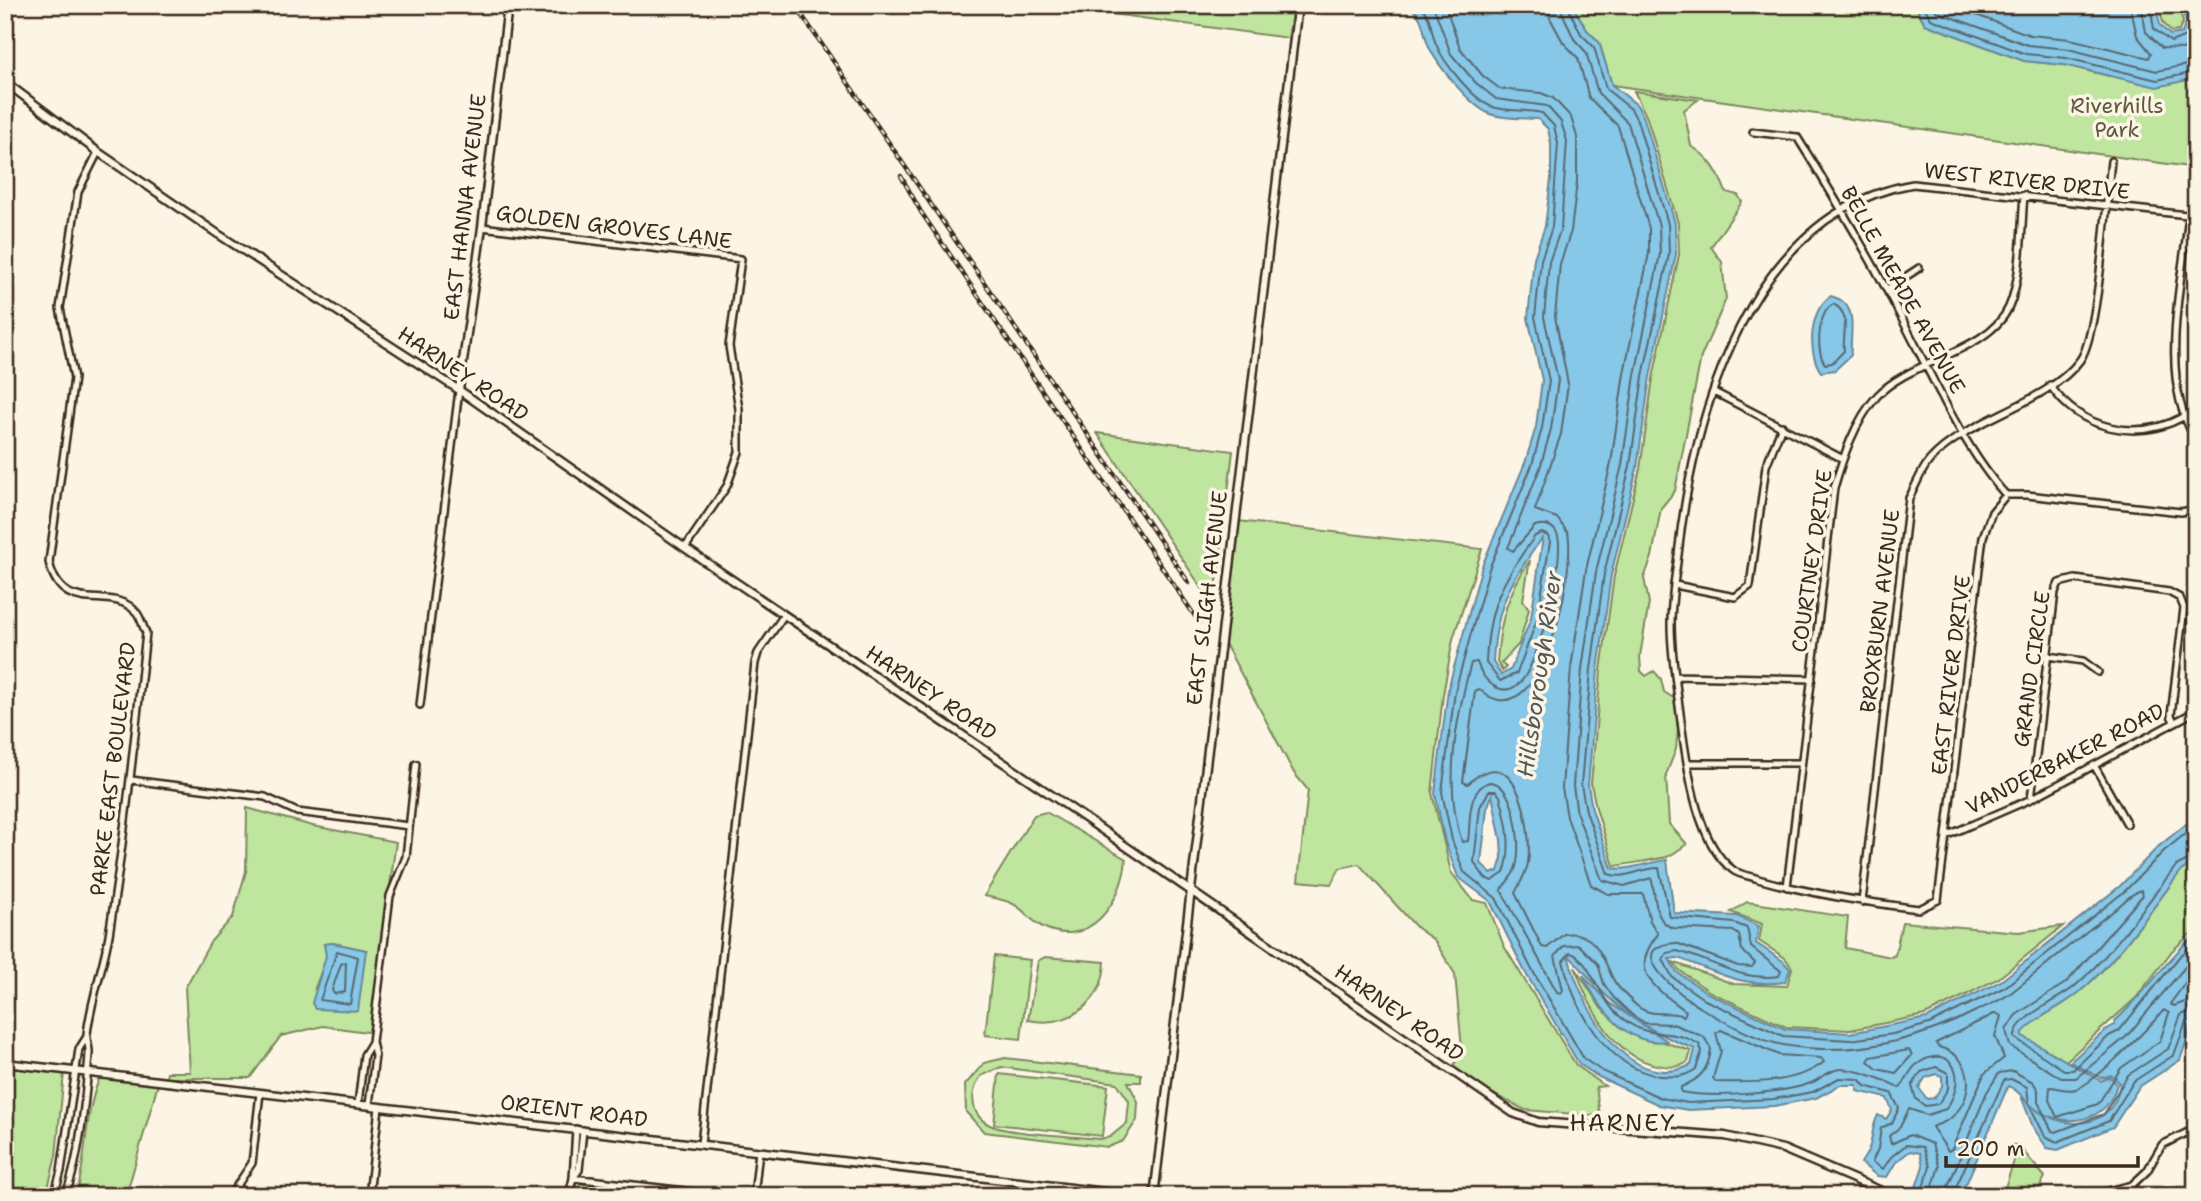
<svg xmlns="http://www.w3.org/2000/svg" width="2201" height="1201" viewBox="0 0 2201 1201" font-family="'Shantell Sans',sans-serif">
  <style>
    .green { fill: #bfe59f; stroke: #7d885e; stroke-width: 2; fill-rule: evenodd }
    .water { fill: #87c7e8; stroke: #698897; stroke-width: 2; fill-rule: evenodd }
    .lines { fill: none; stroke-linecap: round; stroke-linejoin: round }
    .shore { stroke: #59696f; stroke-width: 2 }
    .minor-casing { stroke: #3b2a1e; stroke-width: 10 }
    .tertiary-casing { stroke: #3b2a1e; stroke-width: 11 }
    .minor { stroke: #fcf5e5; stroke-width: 5 }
    .tertiary { stroke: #fcf5e5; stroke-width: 6 }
    .rail-casing { stroke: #3b2a1e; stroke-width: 4.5 }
    .rail { stroke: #fcf5e5; stroke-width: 2; stroke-dasharray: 5; stroke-linecap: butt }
    .labels { text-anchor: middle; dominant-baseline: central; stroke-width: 7; stroke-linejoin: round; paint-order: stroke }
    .park-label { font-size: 21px; fill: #5c593e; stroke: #fcf5e5 }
    .street-label { font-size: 21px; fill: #3b2a1e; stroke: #fcf5e5 }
    .water-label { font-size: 23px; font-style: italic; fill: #52595b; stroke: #fcf5e5 }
    .neighbourhood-label { font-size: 23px; letter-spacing: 2px; fill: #3b2a1e; stroke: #fcf5e5 }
  </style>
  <rect width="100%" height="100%" fill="#fcf5e5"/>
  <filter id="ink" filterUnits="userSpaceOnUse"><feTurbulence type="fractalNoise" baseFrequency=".0143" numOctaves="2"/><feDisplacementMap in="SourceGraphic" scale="14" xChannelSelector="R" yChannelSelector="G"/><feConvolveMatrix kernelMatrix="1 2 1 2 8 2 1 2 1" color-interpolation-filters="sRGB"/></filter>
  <g filter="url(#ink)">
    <path class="green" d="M1047,5H1293L1288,38Z
      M1572,5H1915L1925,24L2024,61L2064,65L2109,76L2196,78V168L1612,85L1599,42L1587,30Z
      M2159,5H2178L2183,22L2179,31L2171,32L2163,23Z
      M1634,91L1698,100L1684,110L1691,146C1710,157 1718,172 1726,192L1738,195L1742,202L1711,247L1722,262L1726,299L1701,357L1675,491L1661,508L1652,557L1644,578L1649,603L1640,656L1641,671L1646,676L1654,671L1661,679L1664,692L1675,699L1678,729L1676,749L1666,775L1669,824L1687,844C1681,848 1674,854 1667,857C1663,858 1618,866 1614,866L1596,808L1591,784L1601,670L1614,576L1640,469L1653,378L1679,255L1678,223L1647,118Z
      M1097,433L1233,451L1214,606Z
      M1238,521L1482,549L1453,639L1443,695L1432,793L1451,872L1473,900L1487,903L1504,946L1576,1065L1605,1086L1596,1087L1600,1116L1525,1110L1489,1092L1453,1067L1462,1049L1455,974L1434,940L1417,928L1359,864L1340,868L1331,884L1298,881L1308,790L1294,773L1223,640Z
      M1530,560L1523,600L1529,609L1519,644L1501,663L1506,667L1502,671L1497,662C1499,623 1508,592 1530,560Z
      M247,808L313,826L396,842L370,1030L367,1032L323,1026L281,1036L250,1078H166L167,1072H190L185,988L211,941L233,917L246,871ZM333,943L366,950L315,988L327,956L324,944Z
      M1046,812L1126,859C1123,901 1089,952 1041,926C1030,920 1022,907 1011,903C1003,899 993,898 984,896L1034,815Z
      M2196,861V929L2172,951L2136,998L2065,1062L2020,1035C2035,1017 2059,1009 2077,994C2116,963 2151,910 2181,871Z
      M1747,902L1848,917L1845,948L1891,957L1895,955L1902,922L2019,932L2063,926L1999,978L1962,997L1925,1015L1850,1030L1786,1027L1710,992L1679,970L1673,962L1734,984L1787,986L1792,968L1785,958L1759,941L1762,924L1731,912Z
      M994,956L1030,960L1021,1039L985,1035Z
      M1045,957L1105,962C1103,1004 1069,1028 1028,1020L1038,961Z
      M1575,967L1601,1008L1622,1028L1691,1051L1688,1062C1679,1068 1672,1067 1662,1066C1614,1060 1589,1008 1575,967Z
      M1005,1058L1141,1074V1082H1128L1138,1102L1137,1120L1123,1141L1108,1147L984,1132L966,1112L965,1085L984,1063ZM1001,1067L1117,1083L1129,1101L1127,1123L1110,1137L1099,1139C1074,1136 1012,1134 992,1126C970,1117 969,1093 981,1076Z
      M5,1066L64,1073L56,1156L46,1196H5Z
      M999,1074L1108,1086L1102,1136L994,1124Z
      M100,1077L158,1084L126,1196H76C88,1155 83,1117 100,1077Z
      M2012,1145H2018L2045,1177L2035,1196H2002L2014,1161Z
      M575,1183L621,1188L620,1196H573Z"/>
    <path class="water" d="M1408,5H1572L1587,30L1599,42L1612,85L1637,105L1644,118L1675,223L1676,255L1650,377L1637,468L1611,575L1598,670L1588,785L1592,809L1612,868C1629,871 1648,862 1667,860L1674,913L1737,916L1759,926L1756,943L1783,961L1790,969L1785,982C1742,988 1717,972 1678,958L1669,959L1677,972L1709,994L1785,1029L1850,1033L1927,1018L2001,981L2120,886L2159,846L2196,816V861L2181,871C2151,910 2116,962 2077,994C2059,1009 2035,1017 2021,1035L2101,1081L2110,1077L2117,1084C2108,1122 2068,1129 2037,1110C2025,1102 2021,1091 2008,1086L1967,1182L1958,1196H1913L1923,1166L1920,1153L1910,1151L1896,1162L1887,1177L1877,1176L1861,1163C1876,1142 1869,1132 1878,1115L1886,1119L1892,1110L1887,1098L1857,1091V1085H1840L1816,1098L1774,1106L1688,1110L1659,1105L1599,1077L1579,1064L1525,972L1490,901L1458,877L1445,842L1435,793L1448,689L1482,566L1525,463L1536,427L1542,380L1528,318L1534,258L1545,226L1551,179V143L1548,129L1538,119C1523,118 1504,119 1490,114C1470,106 1438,66 1429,47C1421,27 1426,20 1408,5ZM1543,537L1531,618L1511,669L1501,675L1493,662C1496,605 1510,582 1543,537ZM1492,795L1501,840L1502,858L1498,871L1491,874L1481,863L1487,809ZM1568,955C1583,969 1595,986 1610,999C1635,1022 1664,1038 1695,1049L1691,1065C1626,1095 1581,1004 1568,955ZM1936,1074L1942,1076V1086L1934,1098L1927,1099L1919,1088L1925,1078Z
      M1915,5H2156L2160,25L2170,35L2182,33L2186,22L2181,5H2196V78L2157,87L2064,65L2024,61L1925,24Z
      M1831,296C1861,304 1849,332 1851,355L1835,370L1821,372C1807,353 1809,309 1831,296Z
      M2196,933V1014L2180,1060L2139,1087L2113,1127L2058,1150L2047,1148L2033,1127L2021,1096C2048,1130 2114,1138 2120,1083L2111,1075L2101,1078L2070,1062L2107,1029L2115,1025V1021C2145,994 2166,960 2196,933Z
      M333,943L366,950L358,1011L315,1009L312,1003L326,956L324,944Z
      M1583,975L1608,1002L1667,1041C1627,1048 1597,1006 1583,975Z"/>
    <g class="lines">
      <path class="shore" d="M1419,5C1432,16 1430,29 1436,44C1443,62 1474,101 1493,107C1509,112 1526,109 1542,113L1554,126L1558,143L1552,227L1541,260L1535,317L1549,381L1542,428L1532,465L1489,569L1455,691L1442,792L1452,840L1464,872L1496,898L1531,968L1584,1059L1602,1071L1661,1098L1688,1103L1774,1099L1813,1092L1839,1078L1859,1079L1865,1086L1891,1093L1899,1108L1892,1123L1881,1128L1878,1149L1872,1162L1883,1169L1891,1157L1906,1145L1923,1147L1930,1167L1920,1196
        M1433,5L1451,54L1476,83L1496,99L1547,106L1561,122L1567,141L1561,228L1549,262L1544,317L1558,380L1551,429L1540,468L1508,548L1513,551L1535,526C1544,523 1553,525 1557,534C1567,554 1538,661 1523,679C1505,702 1483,683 1477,662L1471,663C1456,719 1443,786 1462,842L1468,841C1471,822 1466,791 1489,782C1515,782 1521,842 1517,862C1515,875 1507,881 1501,890L1557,992L1561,993L1563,990L1555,956L1564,946L1579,945L1598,964L1604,984L1613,997L1632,1015L1645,1023L1673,1024L1704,1037L1711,1049C1708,1071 1700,1079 1681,1087V1092C1712,1098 1782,1094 1811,1083C1821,1079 1829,1070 1840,1069C1855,1068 1887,1081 1900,1088C1906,1081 1909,1071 1916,1065C1948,1041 1971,1074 1946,1109L1927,1115L1909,1109L1900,1127L1889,1136L1891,1144L1910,1135L1932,1144L1939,1166L1930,1196
        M1445,5L1460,48L1483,76L1500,89L1541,93L1553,98L1571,117L1577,137V182L1571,231L1560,264L1555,316L1568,384L1561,434L1535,510L1557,518L1568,533C1576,570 1541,746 1479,689L1475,691L1463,782L1468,784C1517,735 1533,830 1528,863C1526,874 1520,883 1515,893L1542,947L1547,948L1564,934C1593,929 1603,956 1612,977C1617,988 1628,998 1637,1006C1652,1018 1667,1010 1684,1016L1686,1011C1655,988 1627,972 1658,934L1650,921L1643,894H1608L1591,885L1567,817L1562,788L1571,668L1586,570L1611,463L1624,373L1649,253V228L1618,126L1589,98L1578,58L1563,42L1550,18L1548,5
        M1559,5L1574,39L1586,52L1598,93L1628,123L1659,226L1660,254L1635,375L1622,465L1596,572L1582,669L1573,786L1577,814L1602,880L1624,886L1651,878C1657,895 1652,921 1673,928L1733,931L1739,935L1742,950L1755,963L1752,967L1738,966L1676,943C1617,947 1683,997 1701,1008C1724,1022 1756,1040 1783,1045C1850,1057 1914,1042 1974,1012C1986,1006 2001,1001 2012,992C2046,966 2078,937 2112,912C2121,905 2131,893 2141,890L2143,895L2067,982L2016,1015L2006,1030L2010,1046L2061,1078H2076L2126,1037L2196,954
        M1567,5L1581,34L1594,47L1606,89L1631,109L1637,120L1668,224L1669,254L1643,376L1630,466L1604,574L1591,669L1581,785L1586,811L1608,874C1626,880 1640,868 1659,868L1670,917L1734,923L1747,928L1751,947L1781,971L1779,976C1740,982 1713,960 1677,951L1667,953L1663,959L1672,977L1705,1000L1783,1036L1850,1040L1893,1034L1929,1024L2005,987L2125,891L2164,851L2196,825
        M1923,5L1931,19L2026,54L2066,58L2157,80L2196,72
        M1933,5L1937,12L2028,45L2068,49L2157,71L2196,63
        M1949,5L2030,35L2070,39L2149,58L2151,53L2137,36L2130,5
        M2141,5L2146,32L2162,48L2184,49L2196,40
        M2150,5L2154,29L2171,42L2188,35L2193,22L2188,5
        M1833,304C1852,313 1842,334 1844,351L1832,363L1825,364C1815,351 1818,313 1833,304Z
        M1542,533L1548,536L1550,542L1537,620L1517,673L1500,681L1486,663C1488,606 1502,581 1535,536Z
        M1489,791H1496L1500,796C1507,821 1513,848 1504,873L1492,881L1485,878L1474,862L1480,807Z
        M2196,856L2176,866C2144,907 2113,953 2074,987C2060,999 2012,1019 2015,1038L2064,1070H2073L2109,1036L2119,1031L2179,957L2196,942
        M337,951L358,957L350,1004L320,1000Z
        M1570,953C1587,955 1599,996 1615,1012C1650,1045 1664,1024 1699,1044L1702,1051L1696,1069C1683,1078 1674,1077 1660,1076C1607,1069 1574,1008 1563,961Z
        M346,962L345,992L334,994L332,990L341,964Z
        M2196,968L2170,1004L2174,1006L2196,998
        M2164,1010L2169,1013L2160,1041L2121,1068L2098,1104L2057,1117L2049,1100L2050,1087C2058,1087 2066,1092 2076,1089C2094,1084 2150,1026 2164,1010Z
        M1996,1013L2001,1016L1995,1036L2004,1058L1984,1074L1952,1149L1948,1151L1932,1127C1938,1124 1946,1123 1952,1117C1977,1094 1973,1055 1938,1047L1936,1043Z
        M1721,1030L1779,1055L1821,1058L1824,1062C1798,1084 1749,1083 1716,1082L1713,1078L1721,1051L1716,1033Z
        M1909,1050L1912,1055L1896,1073L1877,1069L1868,1061L1871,1057Z
        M1936,1067L1948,1073V1089L1938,1104L1925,1106L1916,1099L1912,1086L1921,1072Z
        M1944,1196L1987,1092L1999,1073L2013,1071L2033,1082L2038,1090V1102L2052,1131L2056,1132L2104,1114L2128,1075L2168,1049L2181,1015L2196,1009
        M1952,1196L2004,1080L2011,1079L2027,1087L2029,1104L2045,1136L2057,1142L2109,1121L2134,1081L2174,1055L2186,1022L2196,1018"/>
      <g class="minor-casing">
        <path id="minor" d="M1753,132L1797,137C1834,196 1869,255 1901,317C1930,372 1965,451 2006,495
          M2189,215C2182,282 2157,381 2196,439
          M2196,216L1913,184C1749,212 1693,415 1678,555C1675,578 1671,601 1671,624C1671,659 1678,694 1682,729C1688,772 1697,843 1733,870C1739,875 1751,876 1758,879C1811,894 1865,902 1919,909L1938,900L1983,537L1992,512L2006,495H2027L2181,512L2196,509
          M482,227L741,259L729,346L739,409V452L727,486L685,548
          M1887,289L1919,268
          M2050,385C2080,430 2137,442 2183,417
          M1714,392L1843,459
          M1675,585L1735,597L1750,586L1766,466L1782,426
          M2048,656L2083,661L2098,672
          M1675,676L1812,679
          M420,705L459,390
          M1687,763H1801
          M2094,765L2127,824
          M131,780L265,797L297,812L409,826
          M2031,799L2055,592L2059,583L2075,579L2169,592L2180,598L2184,608L2171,715L2174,722
          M1948,835L2031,799L2196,711
          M1787,887L1834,488C1843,457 1855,421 1877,396C1910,360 1989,352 2009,307C2022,277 2021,228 2024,195
          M1862,902L1909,498C1916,486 1921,470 1930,460C1968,418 2048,404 2080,360C2099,334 2106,201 2111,161
          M358,1104L364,1055L372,1042
          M369,1105L375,1056L372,1042L390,896L406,857L416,764
          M701,1144L755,663L758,653L784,615
          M573,1178L729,1196
          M573,1178L576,1129
          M54,1196L61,1171L79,1049L86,1038
          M65,1196C80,1161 86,1094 89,1054C90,1047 86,1041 87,1034C91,1000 103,968 109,935C125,835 135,734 146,633C143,627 141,618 137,613C112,582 63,621 49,562L74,378L60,308L78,192L98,152
          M230,1196L252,1163L260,1093
          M369,1196L379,1107
          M569,1196L573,1178L579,1170L583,1130
          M754,1196L759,1151
          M2089,1196L2132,1185L2147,1171L2162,1145L2196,1128"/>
      </g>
      <g class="tertiary-casing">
        <path id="tertiary" d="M5,82L98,152L218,234L459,390L685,548L1050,794L1513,1113L1538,1122L1725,1136L1783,1149L1893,1196
          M459,390L482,227L508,5
          M5,1063L1139,1196
          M1154,1196L1298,5"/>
      </g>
      <use href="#minor" class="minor"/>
      <use href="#tertiary" class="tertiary"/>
      <g class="rail-casing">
        <path id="rail" d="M795,5L1189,583
          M901,176L921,212L1199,622"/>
      </g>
      <use href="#rail" class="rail"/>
    </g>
  </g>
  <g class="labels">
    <g class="park-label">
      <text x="2117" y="106">Riverhills<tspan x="2117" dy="24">Park</tspan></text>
    </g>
    <g class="street-label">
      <text transform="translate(2027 181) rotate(6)">WEST RIVER DRIVE</text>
      <text transform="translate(465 207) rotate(-83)">EAST HANNA AVENUE</text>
      <text transform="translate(614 227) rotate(7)">GOLDEN GROVES LANE</text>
      <text transform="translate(1903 290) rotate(61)">BELLE MEADE AVENUE</text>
      <text transform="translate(463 374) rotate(34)">HARNEY ROAD</text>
      <text transform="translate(1812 561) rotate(-82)">COURTNEY DRIVE</text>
      <text transform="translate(1207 598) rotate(-83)">EAST SLIGH AVENUE</text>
      <text transform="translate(1880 611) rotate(-83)">BROXBURN AVENUE</text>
      <text transform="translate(2032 669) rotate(-82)">GRAND CIRCLE</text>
      <text transform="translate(1951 675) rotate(-83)">EAST RIVER DRIVE</text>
      <text transform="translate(931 693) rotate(34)">HARNEY ROAD</text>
      <text transform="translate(2065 759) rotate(-27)">VANDERBAKER ROAD</text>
      <text transform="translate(113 769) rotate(-83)">PARKE EAST BOULEVARD</text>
      <text transform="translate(1399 1013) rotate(35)">HARNEY ROAD</text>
      <text transform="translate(574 1111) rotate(7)">ORIENT ROAD</text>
    </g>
    <g class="water-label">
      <text transform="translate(1539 674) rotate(-82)">Hillsborough River</text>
    </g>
    <g class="neighbourhood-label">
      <text x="1623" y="1123">HARNEY</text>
    </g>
  </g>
  <rect width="2201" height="1201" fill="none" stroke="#fcf5e5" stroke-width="28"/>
  <rect x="14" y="14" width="2173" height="1173" fill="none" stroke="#3b2a1e" stroke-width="2.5" filter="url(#ink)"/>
  <path d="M1946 1156v10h192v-10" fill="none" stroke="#3b2a1e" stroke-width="3.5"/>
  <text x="1956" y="1156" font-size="21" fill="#3b2a1e" stroke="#fcf5e5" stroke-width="5" paint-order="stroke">200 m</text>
</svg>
